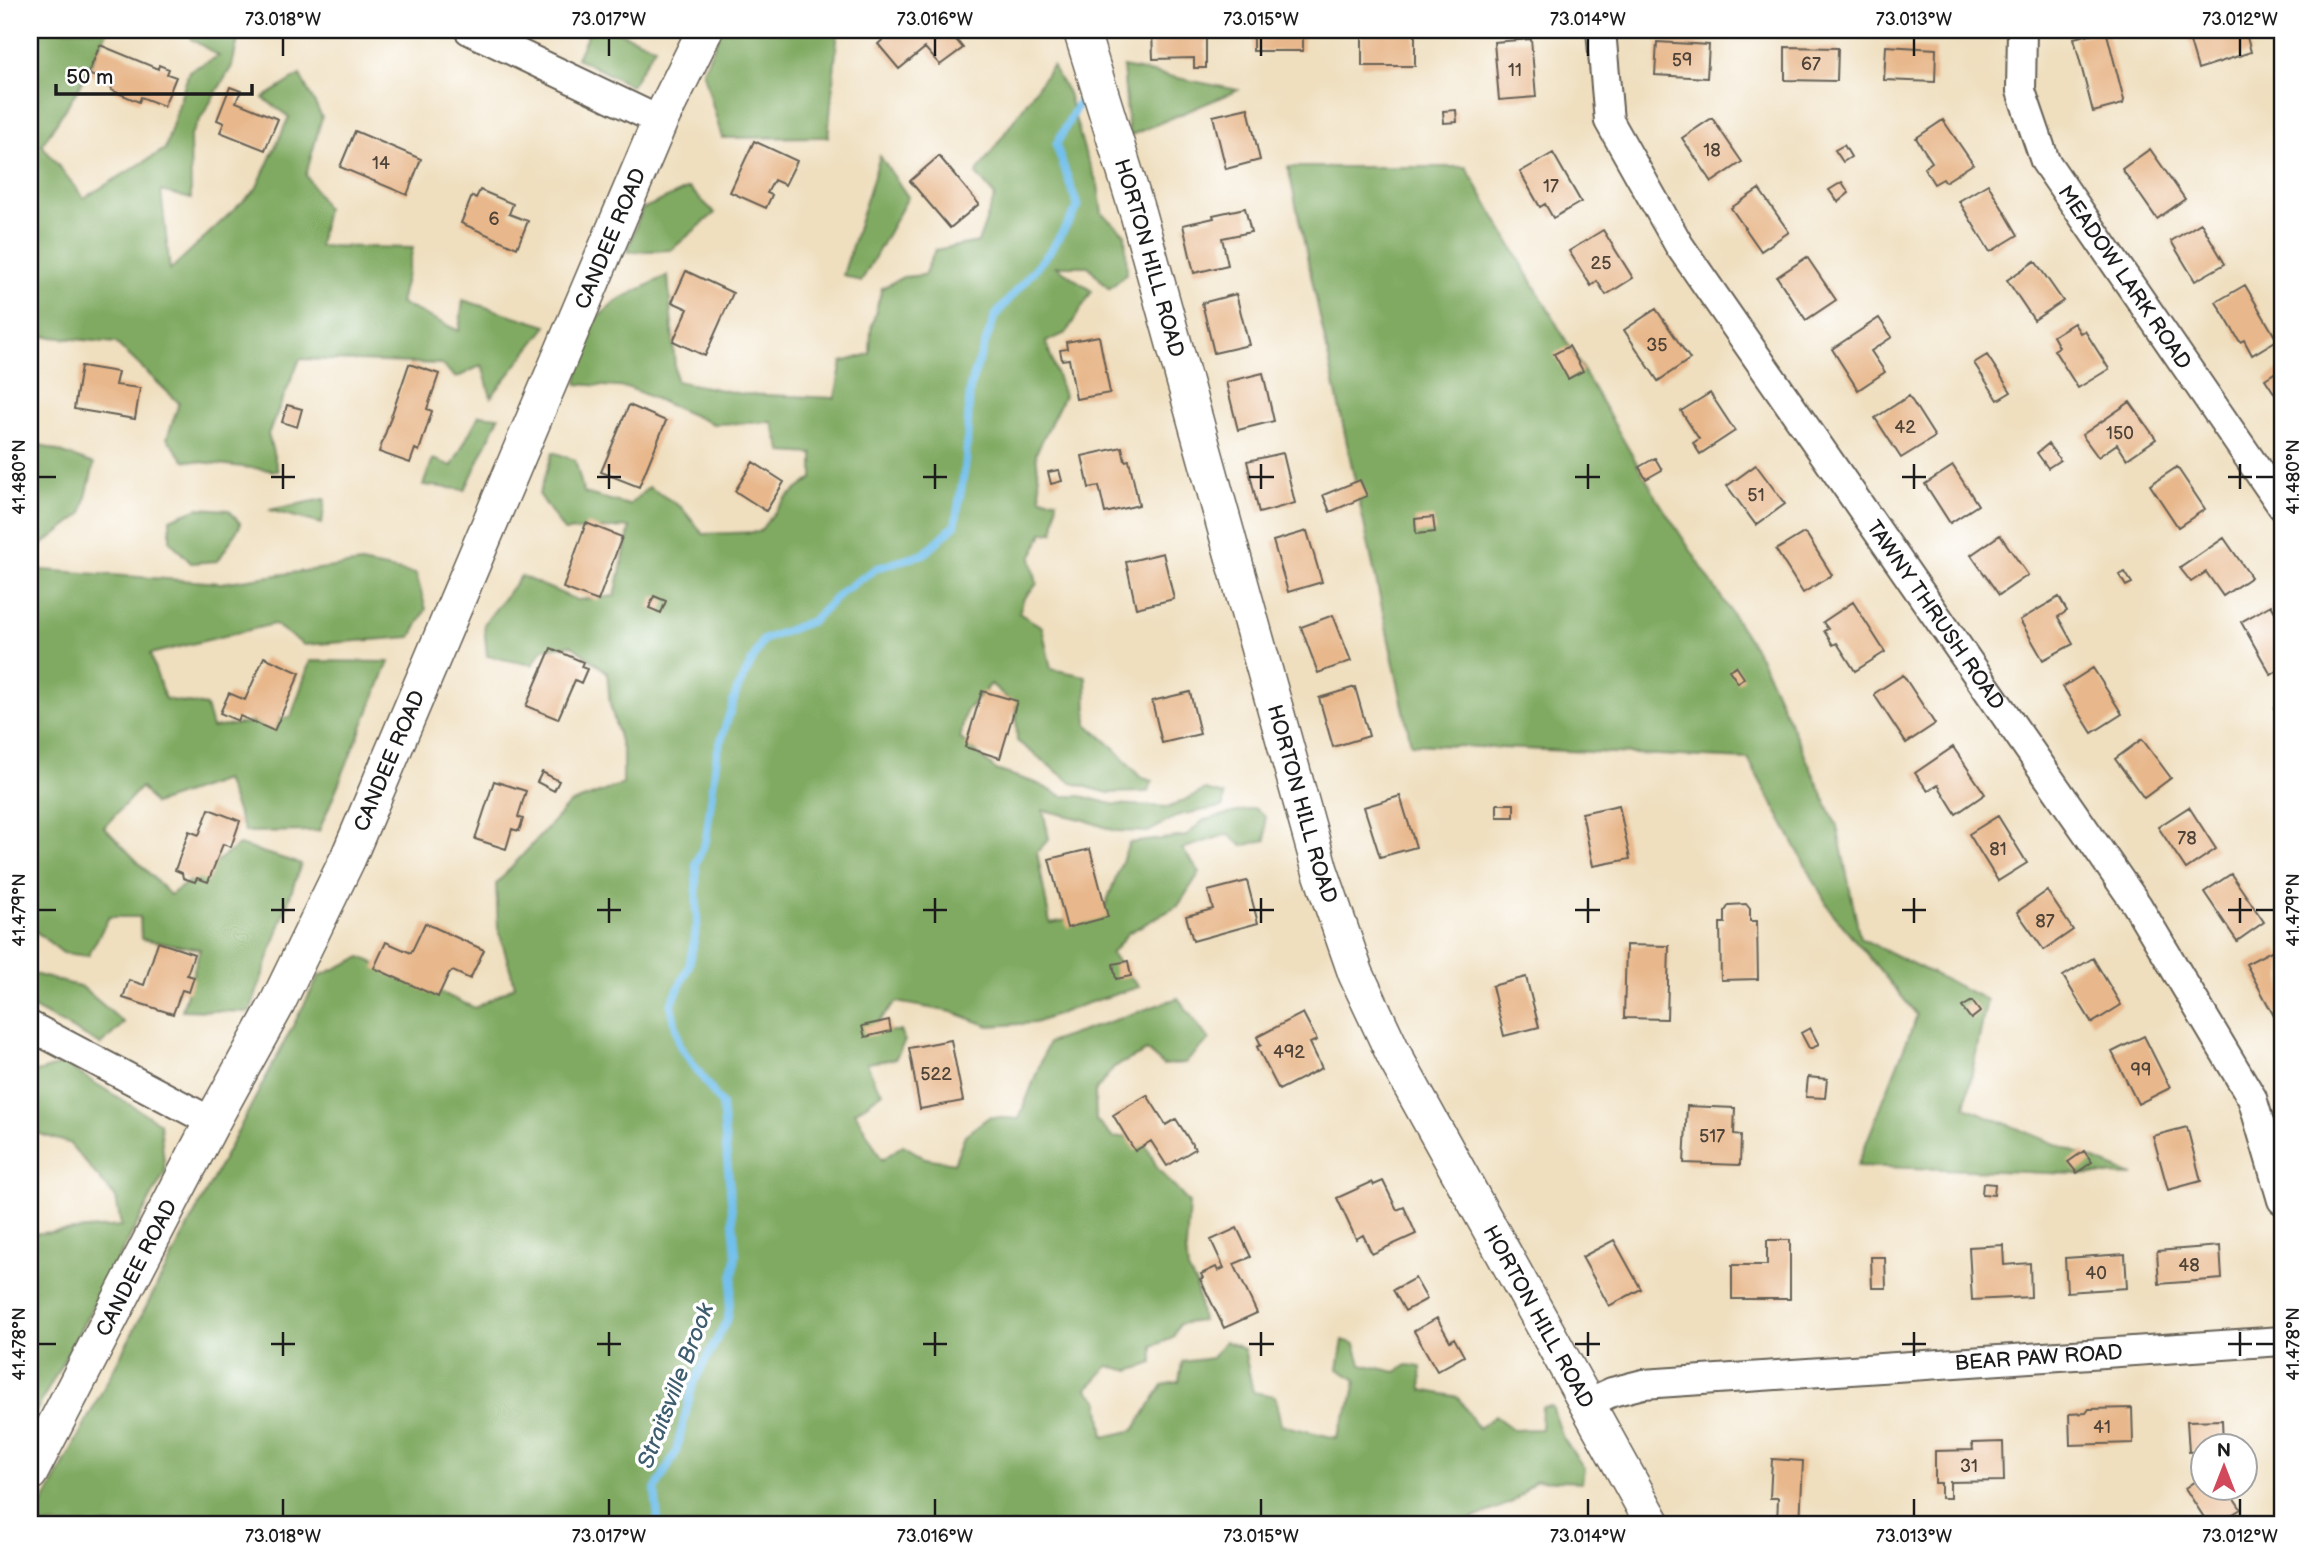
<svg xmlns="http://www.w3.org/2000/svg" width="2312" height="1555" viewBox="0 0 2312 1555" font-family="'Balsamiq Sans',sans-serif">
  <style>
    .forest { fill: #80aa62; stroke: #4e633f; stroke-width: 2 }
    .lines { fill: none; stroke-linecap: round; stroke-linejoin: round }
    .stream { stroke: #71bfec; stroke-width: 8 }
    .building { fill: #e8b88c }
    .minor-casing { stroke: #666055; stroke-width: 32 }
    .tertiary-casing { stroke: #666055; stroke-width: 38 }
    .minor { stroke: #fff; stroke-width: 28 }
    .tertiary { stroke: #fff; stroke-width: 35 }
    .ticks { fill: none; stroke: #1c1c1c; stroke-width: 2.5 }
    .labels { text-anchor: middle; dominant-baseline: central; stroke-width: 7; stroke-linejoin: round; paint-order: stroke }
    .number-label { font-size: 18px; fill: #4f4338 }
    .street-label { font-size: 21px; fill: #1c1c1c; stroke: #fff }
    .water-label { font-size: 23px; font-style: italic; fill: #3e5d6f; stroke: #fff }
    .neatline { fill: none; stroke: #1c1c1c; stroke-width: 2.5 }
    .ticks-label { font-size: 18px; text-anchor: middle; fill: #1c1c1c }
  </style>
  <rect width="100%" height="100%" fill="#fff"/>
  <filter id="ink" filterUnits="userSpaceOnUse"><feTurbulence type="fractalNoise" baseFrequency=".0143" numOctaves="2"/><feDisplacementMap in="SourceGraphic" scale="14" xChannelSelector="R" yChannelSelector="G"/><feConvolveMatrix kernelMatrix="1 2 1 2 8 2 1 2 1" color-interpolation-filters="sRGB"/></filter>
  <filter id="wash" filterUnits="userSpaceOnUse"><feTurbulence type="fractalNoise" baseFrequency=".00686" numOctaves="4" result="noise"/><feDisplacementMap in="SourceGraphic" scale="28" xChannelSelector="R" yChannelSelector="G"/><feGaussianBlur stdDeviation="1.57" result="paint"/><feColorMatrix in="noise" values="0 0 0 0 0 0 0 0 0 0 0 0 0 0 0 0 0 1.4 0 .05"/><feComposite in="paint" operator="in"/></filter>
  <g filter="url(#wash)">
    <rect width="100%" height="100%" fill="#efdfbf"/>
    <path class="forest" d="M30,30H108L78,89L42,145L84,198L165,149L189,71L219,56L191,39V30H240L232,66L190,136L191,199L161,191L170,270L256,189L289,117L263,98L300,75L322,117L306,175L326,208L319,246L413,248L400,303L459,331L463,300L547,326L491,397L482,365L456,378L441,364L300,359L268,434L278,471L184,460L167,438L179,403L116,343L30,335V102L35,95Z
      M590,30H613L655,47L631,86L577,58Z
      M721,30H838L828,137L722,138L703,71Z
      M1052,66L1068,93L1085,153L1098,185L1102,213L1125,234L1127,273L1109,289L1088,266H1056L1092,291L1066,333L1046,342L1064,396L1036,453L1041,498L1057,500L1054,532L1043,533L1031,558L1037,584L1024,598L1019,613L1042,627L1051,669L1086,676L1087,724L1115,749L1140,777L1152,781L1148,792L1108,793L1072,783L1017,741L1016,706L991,684L966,711L960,738L996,770L1036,783L1062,796H1081L1112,804L1170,807L1205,790L1224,795L1223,807L1179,815L1148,832L1115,831L1085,820L1043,810L1049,839L1037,852L1050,923L1102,914L1129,843L1186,836L1204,820L1254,808L1265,816L1266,840L1242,846L1228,834L1182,849L1200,872L1178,906L1128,933L1111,954L1139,987L1085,1004L1035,1023L989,1026L952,1012L896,1002L870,1031H900L905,1041L895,1059L867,1063L875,1083L883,1092L855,1112L882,1160L903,1145L925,1158L954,1163L965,1135L989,1117L1019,1119L1048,1043L1178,998L1209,1040L1185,1063L1163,1065L1147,1051L1114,1067L1095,1092L1096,1120L1113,1138L1141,1135L1158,1169L1189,1203L1186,1249L1188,1270L1196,1285L1202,1321L1179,1324L1173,1338L1153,1346V1363L1130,1371L1108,1366L1087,1389L1099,1401L1104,1437L1134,1430L1163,1385L1179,1382L1182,1362L1212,1358L1225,1341L1244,1349L1253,1392L1275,1396L1281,1425L1336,1438L1352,1400L1356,1380L1338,1369L1343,1340L1355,1344L1361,1364L1396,1372L1407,1365L1421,1367L1422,1390L1458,1397L1478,1428L1495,1416L1514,1430L1541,1429L1542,1407L1552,1406L1563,1438L1584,1468L1582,1482L1536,1480L1513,1502L1457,1525H32L319,976L361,957L475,1008L515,986L498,928L496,884L569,804L623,784V753L610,704L607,672L571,645L543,649L532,665L487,656L484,624L521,576L577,600L615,596L630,527L564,531L539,494L553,452L575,460L584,493L629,505L649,487L681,507L703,534L759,532L786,498L813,478V454L782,452L772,422L713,424L630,388L577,384L584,329L618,300L668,275L676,381L742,394L835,398L842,362L870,354L871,329L882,288L903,277L924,275L935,250L978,242L995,196L976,174Z
      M1123,67L1238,90L1129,136Z
      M880,156L908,197L861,282L843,275Z
      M1288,167H1466L1658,500L1760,657L1837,826L1860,938L1987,1000L1965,1107L2134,1176L1857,1166L1917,1015L1830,910L1748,759L1411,744Z
      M689,188L715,213L671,250L627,252L642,209Z
      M479,415L499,417L465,490L423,485L433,459L452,466Z
      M30,427L32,442L94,464L82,514L34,551H30Z
      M325,499L322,524L269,510L324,499Z
      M198,508L229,510L241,524L218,561L191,563L170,541V519Z
      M361,563L416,574L426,609L411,637L304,645L274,624L150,654L165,699L206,706L212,728L291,717L310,661L389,662L319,831L245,832L225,780L154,804L141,787L104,827L170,895L239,845L301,864L250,1012L182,1010L200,949L141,939L140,917H109L88,956L63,953L30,927V667L33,660L30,657V569L221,583Z
      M30,973L82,987L124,1023L101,1045L30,1006Z
      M64,1064L160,1123L165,1172L30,1423V1234L121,1226L116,1198L69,1143L30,1131V1074Z"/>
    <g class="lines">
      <path class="stream" d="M653,1525L658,1520L655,1490L676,1452L693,1384L728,1318L736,1254L722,1105L680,1046L671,1005L689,966L697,925L696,863L706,840L717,753L737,690L763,640L812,621L843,591L877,568L924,554L955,525L966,461L970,386L995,316L1051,250L1078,207L1056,145L1079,102"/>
    </g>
    <g id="blocks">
      <path class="building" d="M889,30H948L963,48L940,65L925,48L899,69L878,44L891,32Z
        M1152,30H1206V68H1194V58L1153,59Z
        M1253,30H1303V51H1253Z
        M1362,30H1415V66H1362Z
        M2106,30L2124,100L2123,104L2093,112L2074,38Z
        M2206,30H2245L2251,52L2198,69L2188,35Z
        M1531,39L1536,97L1499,100L1494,42Z
        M1657,42L1709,45L1707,78L1655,75Z
        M100,45L158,69L159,65L169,69L167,74L176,77L164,106L141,97L139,102L111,90L113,84L88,74Z
        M1886,46L1936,49L1935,82L1884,80Z
        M1785,47L1838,48L1837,81L1785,80Z
        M230,87L241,91L236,102L278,119L265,150L220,132L224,123L217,120Z
        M1248,108L1260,160L1226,169L1213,116Z
        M1456,110L1457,122L1444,123L1443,111Z
        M1712,118L1742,162L1712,182L1682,138Z
        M1943,120L1973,164L1945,182L1943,179L1934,184L1924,168L1932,162L1916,138Z
        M355,131L421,159L407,195L340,167Z
        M754,141L797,161L785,185L774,180L767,193L772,195L766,208L730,192Z
        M1844,145L1851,157L1843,162L1835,150Z
        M2150,149L2185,199L2157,219L2122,169Z
        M1553,153L1581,202L1553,218L1545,204L1540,207L1520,172Z
        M939,156L979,204L950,228L910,181Z
        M1842,182L1849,193L1838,202L1829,190Z
        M1988,184L2018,235L1990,252L1959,201Z
        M1759,189L1789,232L1761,251L1731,208Z
        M480,190L513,204L509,214L528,221L517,248L461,223L472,196L476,198Z
        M1245,208L1251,232L1222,238L1228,265L1194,273L1183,225L1214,218L1213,215Z
        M2201,223L2225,264L2195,281L2171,241Z
        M1603,230L1633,278L1606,295L1597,281L1591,286L1569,251Z
        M1807,257L1836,300L1806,320L1777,277Z
        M2035,261L2063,301L2034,320L2007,280Z
        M686,271L733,293L705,356L673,341L688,309L672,302Z
        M2245,285L2277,340L2252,355L2244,340L2240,342L2216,302Z
        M1236,294L1249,345L1214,353L1202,303Z
        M1656,309L1690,359L1658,381L1624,330Z
        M1879,318L1892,337L1871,351L1885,372L1858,390L1832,349Z
        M2074,323L2080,333L2085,331L2109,369L2078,388L2054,350L2059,347L2053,336Z
        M1099,336L1110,393L1076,399L1069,359L1062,360L1060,350L1067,349L1066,342Z
        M1569,346L1583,371L1568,379L1554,354Z
        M1987,355L2011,392L1998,400L1974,363Z
        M409,364L439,374L427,409L432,411L419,451L415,449L410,463L379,452Z
        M81,366L118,372L115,385L140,388L135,419L74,409Z
        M2282,368V405L2265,379Z
        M1263,373L1274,421L1238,430L1226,382Z
        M1710,393L1735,431L1700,454L1693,443L1699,439L1681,411Z
        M1909,396L1935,437L1901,458L1875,418Z
        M2130,402L2156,439L2127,459L2117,444L2098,457L2082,435Z
        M287,405L302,409L297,427L282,422Z
        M629,405L666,421L639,487L601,472Z
        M2048,444L2060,460L2048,468L2037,453Z
        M1122,447L1125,461L1129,460L1139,505L1105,513L1099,486L1089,488L1082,456Z
        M1283,453L1295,503L1259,513L1247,461Z
        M1655,458L1662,470L1646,479L1639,467Z
        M753,462L784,482L766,511L735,491Z
        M1756,465L1785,504L1756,525L1727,486Z
        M1953,466L1978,505L1950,523L1925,484Z
        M2177,467L2205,509L2178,527L2150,485Z
        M1059,470L1062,481L1051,484L1048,472Z
        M1360,480L1367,496L1330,512L1323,495Z
        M1433,517L1435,532L1416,534L1415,519Z
        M586,523L622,537L598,601L563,588Z
        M1307,531L1322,582L1288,592L1273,541Z
        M1804,533L1807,535L1832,575L1803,593L1776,550Z
        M2000,535L2028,575L1999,595L1971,555Z
        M2224,538L2251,577L2223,596L2206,572L2191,582L2180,568Z
        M1163,553L1174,599L1136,608L1126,562Z
        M2125,572L2132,583L2126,586L2119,575Z
        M654,596L666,601L661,613L649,608Z
        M2059,597L2067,611L2058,617L2073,644L2043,660L2020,620Z
        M1853,602L1885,652L1855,671L1837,643L1833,645L1824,631L1828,629L1823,622Z
        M2271,605L2282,624V668L2271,675L2241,622Z
        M1333,615L1351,661L1318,673L1301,627Z
        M551,648L583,662L581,667L587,669L581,683L575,680L558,719L526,706Z
        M264,657L300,673L274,731L240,716L238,721L220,713L229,693L245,700Z
        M1736,666L1744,678L1738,683L1729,670Z
        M2093,668L2122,714L2092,733L2063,687Z
        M1903,675L1935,724L1906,743L1875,696V693Z
        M1355,687L1369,736L1333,747L1319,698Z
        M982,691L1017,701L1000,758L965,747Z
        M1190,692L1200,734L1162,743L1152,701Z
        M2282,703V722L2274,708Z
        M2142,739L2171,778L2144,798L2115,759Z
        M1953,747L1985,794L1956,814L1938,785L1928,791L1915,773Z
        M542,772L559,781L554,791L537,782Z
        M494,781L526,791L518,817L523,819L519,831L512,829L506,849L475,839Z
        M1400,796L1416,847L1380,857L1364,807Z
        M1497,804H1514V817H1497Z
        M1619,805L1630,859L1593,866L1582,813Z
        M2189,807L2216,849L2186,869L2158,827Z
        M209,809L240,821L231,847L223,844L208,882L197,878L195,882L183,878L182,873L175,870L189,831L199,835Z
        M1998,816L2027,863L1998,881L1969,834Z
        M1090,849L1108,917L1067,928L1049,859Z
        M2231,874L2264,922L2237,941L2204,892Z
        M1247,881L1258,923L1193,941L1186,916L1213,909L1208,891Z
        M2047,891L2073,930L2044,950L2017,912Z
        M1746,904L1750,909V921H1757L1758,979L1721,980L1720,923H1725V911L1729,905Z
        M425,923L484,950L470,979L453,971L449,973L438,997L374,968L386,942L411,953Z
        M158,942L194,954L187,975L194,977L189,992L182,990L173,1014L123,998L129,980L144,985Z
        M1626,945L1669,946L1667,1019L1624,1018Z
        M2277,948L2282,957V1011L2274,1016L2246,964Z
        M2093,958L2121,1005L2092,1023L2063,976Z
        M1128,961L1131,976L1116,979L1113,964Z
        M1526,977L1539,1027L1504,1036L1492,986Z
        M1972,1001L1980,1012L1971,1019L1962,1007Z
        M1303,1013L1317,1040L1310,1043L1322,1068L1279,1090L1257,1047L1261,1045L1257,1037Z
        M889,1020L891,1031L865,1037L862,1026Z
        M1810,1028L1819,1045L1812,1048H1809L1801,1033Z
        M2144,1036L2170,1088L2138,1104L2112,1052Z
        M951,1040L963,1101L920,1109L909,1048Z
        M1808,1077L1827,1079L1825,1098L1806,1097Z
        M1147,1095L1166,1125L1176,1119L1195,1149L1167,1166L1151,1141L1135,1151L1113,1115Z
        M1687,1106L1735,1108L1734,1134L1741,1135L1740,1165L1684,1163Z
        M2187,1127L2201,1181L2168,1190L2153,1136Z
        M2084,1151L2092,1162L2077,1173L2068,1162Z
        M1383,1181L1397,1210L1404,1207L1416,1234L1372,1254L1363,1235L1356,1239L1337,1198L1372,1182L1374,1185Z
        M1983,1183L1995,1184L1994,1195L1982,1194Z
        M1237,1228L1251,1257L1234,1264L1257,1313L1224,1328L1200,1279L1203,1278L1201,1274L1216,1267L1218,1271L1224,1268L1211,1240Z
        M1614,1240L1641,1289L1609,1306L1582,1257Z
        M1767,1240H1790V1299H1732V1265H1767Z
        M2003,1245L2004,1265L2030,1263L2031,1297L1972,1300L1969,1247Z
        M2220,1246L2222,1279L2159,1284L2157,1251Z
        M2125,1254L2127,1288L2067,1292L2065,1258Z
        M1871,1257H1885L1886,1288H1872Z
        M1415,1278L1427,1299L1405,1311L1393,1290Z
        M1437,1318L1450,1341L1454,1338L1464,1356L1437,1371L1414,1331Z
        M2132,1408L2133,1443L2070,1445L2069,1414L2086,1413L2089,1409Z
        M2222,1420L2223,1446H2204V1451L2189,1452L2187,1421Z
        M2003,1442L2004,1481L1950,1482V1498H1941V1483H1935V1451L1973,1450L1972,1443Z
        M1772,1459L1803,1461L1800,1525H1777L1778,1498H1770Z
        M2204,1475V1488H2227L2241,1509L2215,1525H2209L2185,1488Z"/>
    </g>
  </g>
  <g filter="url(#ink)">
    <use href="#blocks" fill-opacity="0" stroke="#666055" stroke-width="2"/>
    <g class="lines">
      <g class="minor-casing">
        <g id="minor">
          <path d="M469,30L660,121"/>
          <path id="s1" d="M1601,30L1609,121L1679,245L2137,905L2252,1098L2282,1200"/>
          <path id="s2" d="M2022,30L2021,91L2045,161L2282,506"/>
          <path d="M30,1026L212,1122"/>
          <path id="s3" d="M1588,1403L1612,1392L1643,1384L2282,1341"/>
        </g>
      </g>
      <g class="tertiary-casing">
        <g id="tertiary">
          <path id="s4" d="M1081,30L1138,214L1320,870L1356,974L1396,1059L1654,1525"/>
          <path id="s5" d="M30,1473L212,1122L277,1004L348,858L660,121L705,30"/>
        </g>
      </g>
      <use href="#minor" class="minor"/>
      <use href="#tertiary" class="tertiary"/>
    </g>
  </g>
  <path class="ticks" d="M283,38V56M609,38V56M935,38V56M1261,38V56M1588,38V56M1914,38V56M2240,38V56M283,464V489M609,464V489M935,464V489M1261,464V489M1588,464V489M1914,464V489M2240,464V489M38,477H56M271,477H295M597,477H621M923,477H947M1249,477H1274M1575,477H1600M1902,477H1926M2228,477H2252M2256,477H2274M283,898V923M609,898V923M935,898V923M1261,898V923M1588,898V923M1914,898V923M2240,898V923M38,910H56M271,910H295M597,910H621M923,910H947M1249,910H1274M1575,910H1600M1902,910H1926M2228,910H2252M2256,910H2274M283,1332V1356M609,1332V1356M935,1332V1356M1261,1332V1356M1588,1332V1356M1914,1332V1356M2240,1332V1356M38,1344H56M271,1344H295M597,1344H621M923,1344H947M1249,1344H1274M1575,1344H1600M1902,1344H1926M2228,1344H2252M2256,1344H2274M283,1499V1516M609,1499V1516M935,1499V1516M1261,1499V1516M1588,1499V1516M1914,1499V1516M2240,1499V1516"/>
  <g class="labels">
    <g class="number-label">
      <text x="1682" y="60">59</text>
      <text x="1811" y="64">67</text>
      <text x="1515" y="70">11</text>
      <text x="1712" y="150">18</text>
      <text x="381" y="163">14</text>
      <text x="1551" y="186">17</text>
      <text x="494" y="219">6</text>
      <text x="1601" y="263">25</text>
      <text x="1657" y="345">35</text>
      <text x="1905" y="427">42</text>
      <text x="2120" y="433">150</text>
      <text x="1756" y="495">51</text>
      <text x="2187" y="838">78</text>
      <text x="1998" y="849">81</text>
      <text x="2045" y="921">87</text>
      <text x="1289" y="1052">492</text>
      <text x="2141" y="1070">99</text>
      <text x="936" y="1074">522</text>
      <text x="1712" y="1136">517</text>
      <text x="2189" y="1265">48</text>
      <text x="2096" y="1273">40</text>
      <text x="2102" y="1427">41</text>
      <text x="1969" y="1466">31</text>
    </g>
    <g class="street-label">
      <text stroke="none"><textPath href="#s5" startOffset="1365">CANDEE ROAD</textPath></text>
      <text stroke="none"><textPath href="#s4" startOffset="238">HORTON HILL ROAD</textPath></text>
      <text stroke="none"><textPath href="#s2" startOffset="276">MEADOW LARK ROAD</textPath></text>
      <text stroke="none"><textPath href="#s1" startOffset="684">TAWNY THRUSH ROAD</textPath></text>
      <text stroke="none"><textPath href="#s5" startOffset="798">CANDEE ROAD</textPath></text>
      <text stroke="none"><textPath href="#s4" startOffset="805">HORTON HILL ROAD</textPath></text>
      <text stroke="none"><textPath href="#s5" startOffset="231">CANDEE ROAD</textPath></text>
      <text stroke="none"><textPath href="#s4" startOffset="1372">HORTON HILL ROAD</textPath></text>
      <text stroke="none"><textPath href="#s3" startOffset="455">BEAR PAW ROAD</textPath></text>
    </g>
    <g class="water-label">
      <text transform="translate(676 1386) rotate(-69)">Straitsville Brook</text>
    </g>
  </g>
  <rect width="2312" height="1555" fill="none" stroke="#fff" stroke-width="77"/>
  <g transform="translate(2224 1467)"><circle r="33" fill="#ffffff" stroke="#a4a4a4" stroke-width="2"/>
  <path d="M0-5L12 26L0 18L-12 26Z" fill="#d1495b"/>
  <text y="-10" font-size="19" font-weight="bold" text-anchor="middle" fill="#1c1c1c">N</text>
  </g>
  <path d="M56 84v10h196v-10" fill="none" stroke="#1c1c1c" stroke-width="3.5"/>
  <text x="66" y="84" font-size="21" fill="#1c1c1c" stroke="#ffffff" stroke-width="5" paint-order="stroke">50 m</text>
  <rect x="38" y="38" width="2236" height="1478" class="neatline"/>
  <g class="ticks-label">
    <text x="283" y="25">73.018°W</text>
    <text x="609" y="25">73.017°W</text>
    <text x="935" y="25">73.016°W</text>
    <text x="1261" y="25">73.015°W</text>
    <text x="1588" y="25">73.014°W</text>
    <text x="1914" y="25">73.013°W</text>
    <text x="2240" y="25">73.012°W</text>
    <text transform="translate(19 477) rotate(-90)" y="6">41.480°N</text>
    <text transform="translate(2293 477) rotate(-90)" y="6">41.480°N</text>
    <text transform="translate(19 910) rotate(-90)" y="6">41.479°N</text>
    <text transform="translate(2293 910) rotate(-90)" y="6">41.479°N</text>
    <text transform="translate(19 1344) rotate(-90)" y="6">41.478°N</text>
    <text transform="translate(2293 1344) rotate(-90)" y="6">41.478°N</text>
    <text x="283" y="1542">73.018°W</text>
    <text x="609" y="1542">73.017°W</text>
    <text x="935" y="1542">73.016°W</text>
    <text x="1261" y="1542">73.015°W</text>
    <text x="1588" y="1542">73.014°W</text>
    <text x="1914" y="1542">73.013°W</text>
    <text x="2240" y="1542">73.012°W</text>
  </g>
</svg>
